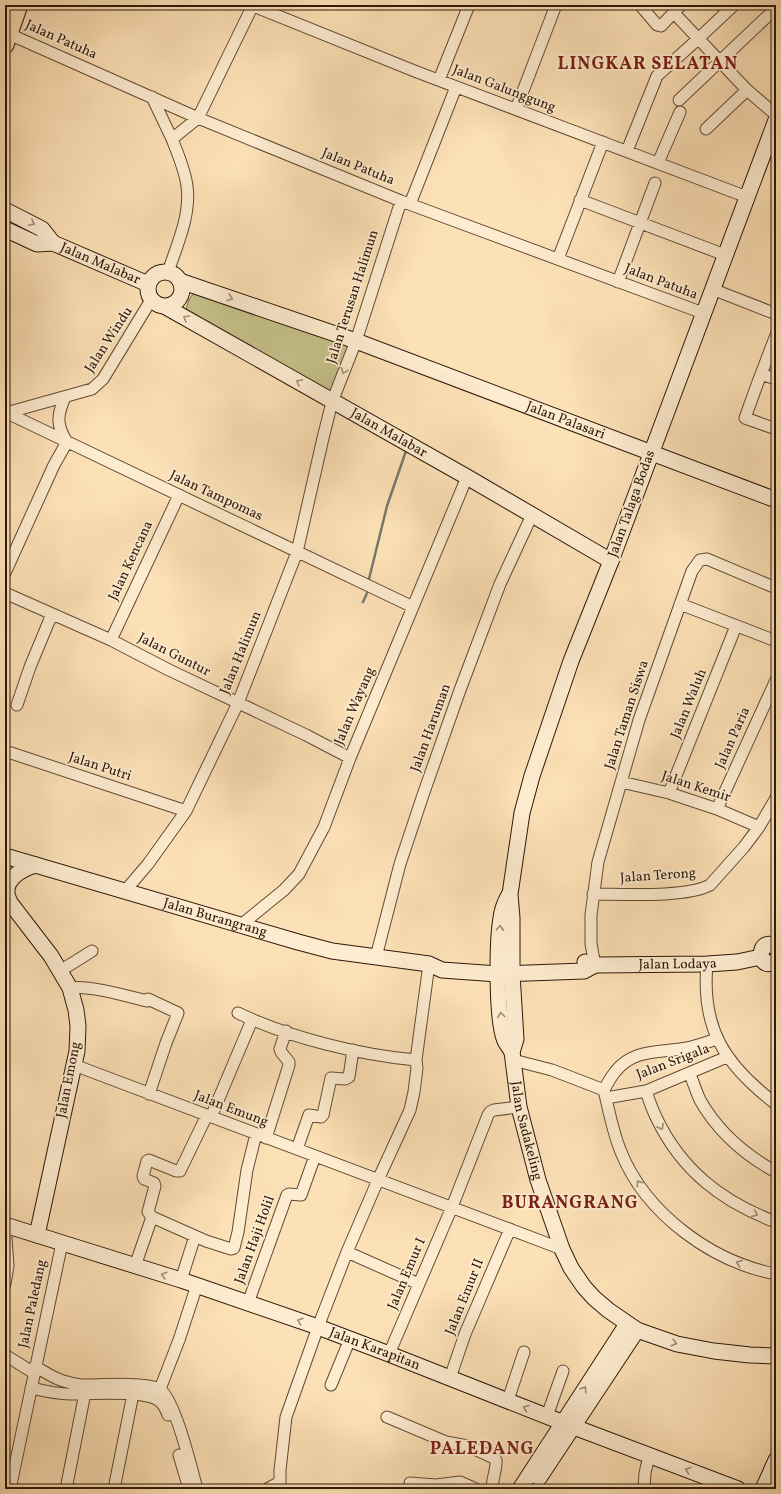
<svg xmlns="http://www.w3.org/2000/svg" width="781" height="1494" viewBox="0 0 781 1494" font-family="Vollkorn,serif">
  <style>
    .green { fill: #c5c18a; stroke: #7a6c4a }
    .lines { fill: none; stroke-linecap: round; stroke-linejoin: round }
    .stream { stroke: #747a71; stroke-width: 2.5 }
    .street-casing { stroke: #624a34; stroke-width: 13 }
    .secondary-casing { stroke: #2e1809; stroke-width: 17 }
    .primary-casing { stroke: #2e1809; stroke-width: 19 }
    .street { stroke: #feecd0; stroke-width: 11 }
    .secondary { stroke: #feecd0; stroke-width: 15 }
    .primary { stroke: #fde1b6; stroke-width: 17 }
    .oneway { stroke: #a08d76 }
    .labels { text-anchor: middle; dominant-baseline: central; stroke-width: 3.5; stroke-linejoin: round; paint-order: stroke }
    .street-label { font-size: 14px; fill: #2e1809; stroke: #feecd0 }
    .district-label { font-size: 18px; font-weight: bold; letter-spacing: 1px; fill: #7a1f14; stroke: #feecd0 }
  </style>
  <rect width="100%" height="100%" fill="#fde1b6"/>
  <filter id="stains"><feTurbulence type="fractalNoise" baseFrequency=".005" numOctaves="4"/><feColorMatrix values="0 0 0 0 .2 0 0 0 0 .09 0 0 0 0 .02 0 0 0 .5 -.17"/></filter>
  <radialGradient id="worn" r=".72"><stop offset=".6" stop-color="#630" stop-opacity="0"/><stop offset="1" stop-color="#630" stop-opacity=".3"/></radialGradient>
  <path class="green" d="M195,292L350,344L329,396L186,312C187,303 189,298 195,292Z"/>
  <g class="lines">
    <path class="stream" d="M369,579L387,506L407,448
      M363,602L367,593"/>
    <g class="street-casing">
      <path id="street" d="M251,5L417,72L747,197
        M640,5L657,25L661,26L681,5
        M674,13L747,90L776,115
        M9,34L198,118L401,201L703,313
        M439,80L469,5
        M152,97L172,139
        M679,100L776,8
        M515,109L518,104L556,5
        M706,129L747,90
        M627,151L657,76L699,38L734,5
        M658,163L680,112
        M580,200L725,255
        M410,204L456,87
        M558,259L603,142
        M168,272C177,245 191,215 187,186C185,170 178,154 172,139L198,118L253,5
        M618,282L655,183
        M712,289L776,314
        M776,335L758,382L745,418L776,429
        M761,374L776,379
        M5,412L413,607
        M6,413L92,389L103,379L151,300
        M5,573L54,465L67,442C56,425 57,415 65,397
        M5,593L111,640L169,670L306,735L350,758
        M680,604L776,641
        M111,640L179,495
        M17,705L30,667L52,614
        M5,751L186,811
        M621,782L669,793L717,809L759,827
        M669,793L736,626
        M717,809L776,680
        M125,891L148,864L186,811L238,703L297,552L323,438L332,402L356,341L401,201
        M593,894C622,894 686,898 710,885L744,847L759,827L776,798
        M241,925L284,890L299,874L324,827L350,758L467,477
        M376,957L400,864L423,795L460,690L500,584L532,515
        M707,964C701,1029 725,1065 776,1104
        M595,965L591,944V915L598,862L639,720L692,571L700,560L707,559L776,588
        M60,971L92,951
        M70,988C90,985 127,996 147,1001L148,999L178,1013L166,1043L149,1094
        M238,1013C290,1038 360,1055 416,1060
        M513,1060L552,1070L604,1090
        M74,1065L562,1249
        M690,1074C693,1082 696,1091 700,1100C718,1132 745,1155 776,1172
        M604,1090C609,1111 613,1133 621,1152C646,1214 712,1262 776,1274
        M604,1090C607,1084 611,1077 615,1072C633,1048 661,1053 687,1048C697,1046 707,1042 717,1039
        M646,1091C649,1100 652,1109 656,1117C681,1170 722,1202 776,1222
        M606,1098L646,1091L727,1057
        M211,1117L252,1020
        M266,1138L289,1065V1062L281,1052L280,1049L286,1031
        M297,1149L309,1115L321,1117L323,1115L331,1078L345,1079L349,1077L353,1050
        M152,1217L206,1241L231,1249L234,1248L238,1232L247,1170L256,1134
        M347,1252L419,1284
        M135,1266L152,1217L148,1212L155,1186L154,1183L144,1179L143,1176L147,1161L149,1160L176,1171H180L207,1115
        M181,1280L195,1236
        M5,1284L8,1266L5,1225
        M248,1303L287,1195L289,1194L301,1195L315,1156
        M389,1354L452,1207L488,1115L490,1112L494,1110L519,1107
        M5,1355L34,1373
        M35,1366C52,1377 61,1382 81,1385C102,1385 139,1382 158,1388C174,1394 192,1471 197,1489
        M450,1378L465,1334L510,1229
        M331,1385L350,1339
        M31,1388C44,1391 57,1394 70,1394C91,1394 141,1390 158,1400C164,1404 166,1409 168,1415
        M160,1389L179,1340L197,1285
        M508,1400L524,1352
        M547,1416L563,1371
        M387,1417L446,1442L468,1446L494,1458L496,1460C497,1467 492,1480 492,1489
        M179,1455L189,1489
        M410,1483L436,1485L460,1482L476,1489
        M10,1489L62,1243
        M66,1489L85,1393
        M114,1489L133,1394
        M267,1489L280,1482V1470L286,1417L318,1327L347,1252L378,1180L410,1110L414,1092L417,1068L416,1060L429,964
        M644,1489L645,1473L649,1456"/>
    </g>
    <g class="secondary-casing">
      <g id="secondary">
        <path id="s1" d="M776,120L611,561L571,661L532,776L522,813L510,894L512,918V974L516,1039L512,1052L519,1107L538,1180L562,1249L571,1268L584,1287L594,1298L608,1310L637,1330L677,1344L714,1351L750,1355L776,1356"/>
        <path d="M5,210L42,229L53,243"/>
        <path id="s2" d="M5,229L37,244L53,243L148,284"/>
        <circle cx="165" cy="289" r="17"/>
        <path id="s3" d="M180,281L356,341L776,500"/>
        <path id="s4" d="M166,307L467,477L611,561"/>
        <path id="s5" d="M5,856L298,942L332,951L429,964L442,970L498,974L584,971L595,965"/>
        <path d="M509,895C505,902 502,909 501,918C497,941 496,1021 505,1041C507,1045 510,1048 512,1052"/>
        <path d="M5,896L51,956L70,988L76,1010L78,1026L77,1051L37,1235"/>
        <path d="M9,900C0,881 21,869 36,865"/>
        <path d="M776,948C757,932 756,976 776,960"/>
        <path id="s6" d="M585,962L595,965L707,964L737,962L761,957"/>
        <path id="s7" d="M5,1225L181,1280L318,1327L389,1354L574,1427L738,1489"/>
        <path d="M539,1478L637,1330"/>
        <path d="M520,1489L627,1324"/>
        <path d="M763,1489L776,1460"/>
      </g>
    </g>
    <g class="primary-casing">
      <path id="primary" d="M5,45L19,5"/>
    </g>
    <use href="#street" class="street"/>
    <use href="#secondary" class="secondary"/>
    <use href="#primary" class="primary"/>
  </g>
  <defs><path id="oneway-chevron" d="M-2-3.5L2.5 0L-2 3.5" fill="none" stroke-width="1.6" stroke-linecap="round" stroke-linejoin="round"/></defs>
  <g class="oneway">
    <use href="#oneway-chevron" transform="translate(32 223) rotate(27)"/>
    <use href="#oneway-chevron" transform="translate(230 298) rotate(19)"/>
    <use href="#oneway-chevron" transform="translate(186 318) rotate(-150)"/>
    <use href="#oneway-chevron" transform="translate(344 371) rotate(111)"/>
    <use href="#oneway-chevron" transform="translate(299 382) rotate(-150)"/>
    <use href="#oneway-chevron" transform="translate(500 928) rotate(-87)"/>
    <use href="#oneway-chevron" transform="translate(501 1015) rotate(-97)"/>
    <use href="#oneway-chevron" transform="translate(661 1127) rotate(61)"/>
    <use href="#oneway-chevron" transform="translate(639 1183) rotate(-124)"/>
    <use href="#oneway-chevron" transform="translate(755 1214) rotate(23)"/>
    <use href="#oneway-chevron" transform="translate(739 1263) rotate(-158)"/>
    <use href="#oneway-chevron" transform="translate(164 1275) rotate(-163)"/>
    <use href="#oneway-chevron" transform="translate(300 1321) rotate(-161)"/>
    <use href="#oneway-chevron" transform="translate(674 1343) rotate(17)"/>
    <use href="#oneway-chevron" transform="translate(584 1389) rotate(-56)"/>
    <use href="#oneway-chevron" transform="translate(526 1408) rotate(-159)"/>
    <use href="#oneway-chevron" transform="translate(688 1470) rotate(-159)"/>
  </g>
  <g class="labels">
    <g class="street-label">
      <text transform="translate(61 40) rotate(24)">Jalan Patuha</text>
      <text transform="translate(504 89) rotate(21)">Jalan Galunggung</text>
      <text transform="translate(358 167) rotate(22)">Jalan Patuha</text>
      <text stroke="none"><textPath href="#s2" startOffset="103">Jalan Malabar</textPath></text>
      <text transform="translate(661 282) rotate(21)">Jalan Patuha</text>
      <text transform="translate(353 297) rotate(-72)">Jalan Terusan Halimun</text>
      <text transform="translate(109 340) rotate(-57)">Jalan Windu</text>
      <text stroke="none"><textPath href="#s3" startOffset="410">Jalan Palasari</textPath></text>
      <text stroke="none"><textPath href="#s4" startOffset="256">Jalan Malabar</textPath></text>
      <text transform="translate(216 496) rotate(25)">Jalan Tampomas</text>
      <text transform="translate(632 504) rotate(-70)">Jalan Talaga Bodas</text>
      <text transform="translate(131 561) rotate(-65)">Jalan Kencana</text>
      <text transform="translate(241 653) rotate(-68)">Jalan Halimun</text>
      <text transform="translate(174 655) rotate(27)">Jalan Guntur</text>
      <text transform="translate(689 704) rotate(-68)">Jalan Waluh</text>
      <text transform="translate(355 706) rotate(-67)">Jalan Wayang</text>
      <text transform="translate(627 715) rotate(-72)">Jalan Taman Siswa</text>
      <text transform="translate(431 728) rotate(-70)">Jalan Haruman</text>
      <text transform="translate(733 738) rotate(-66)">Jalan Paria</text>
      <text transform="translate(100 767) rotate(18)">Jalan Putri</text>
      <text transform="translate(696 787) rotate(18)">Jalan Kemir</text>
      <text transform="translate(658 876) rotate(-4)">Jalan Terong</text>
      <text stroke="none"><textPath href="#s5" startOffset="219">Jalan Burangrang</textPath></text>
      <text stroke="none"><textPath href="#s6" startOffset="93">Jalan Lodaya</textPath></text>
      <text transform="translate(673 1062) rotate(-21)">Jalan Srigala</text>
      <text transform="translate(69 1080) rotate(-79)">Jalan Emong</text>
      <text transform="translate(231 1109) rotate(21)">Jalan Emung</text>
      <text stroke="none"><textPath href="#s1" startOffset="1059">Jalan Sadakeling</textPath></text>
      <text transform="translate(255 1240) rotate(-70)">Jalan Haji Holil</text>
      <text transform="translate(407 1274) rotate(-67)">Jalan Emur I</text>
      <text transform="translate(465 1297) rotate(-68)">Jalan Emur II</text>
      <text transform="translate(33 1304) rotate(-78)">Jalan Paledang</text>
      <text stroke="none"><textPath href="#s7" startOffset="390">Jalan Karapitan</textPath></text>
    </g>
    <g class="district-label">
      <text x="648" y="64">LINGKAR SELATAN</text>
      <text x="570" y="1203">BURANGRANG</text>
      <text x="482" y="1449">PALEDANG</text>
    </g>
  </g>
  <rect width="781" height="1494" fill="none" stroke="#fde1b6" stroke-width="20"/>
  <rect x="6" y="6" width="769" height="1482" fill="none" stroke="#2e1809" stroke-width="2"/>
  <rect x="10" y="10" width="761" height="1474" fill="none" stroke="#2e1809"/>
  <rect width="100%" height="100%" filter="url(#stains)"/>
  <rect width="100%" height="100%" fill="url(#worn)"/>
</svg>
